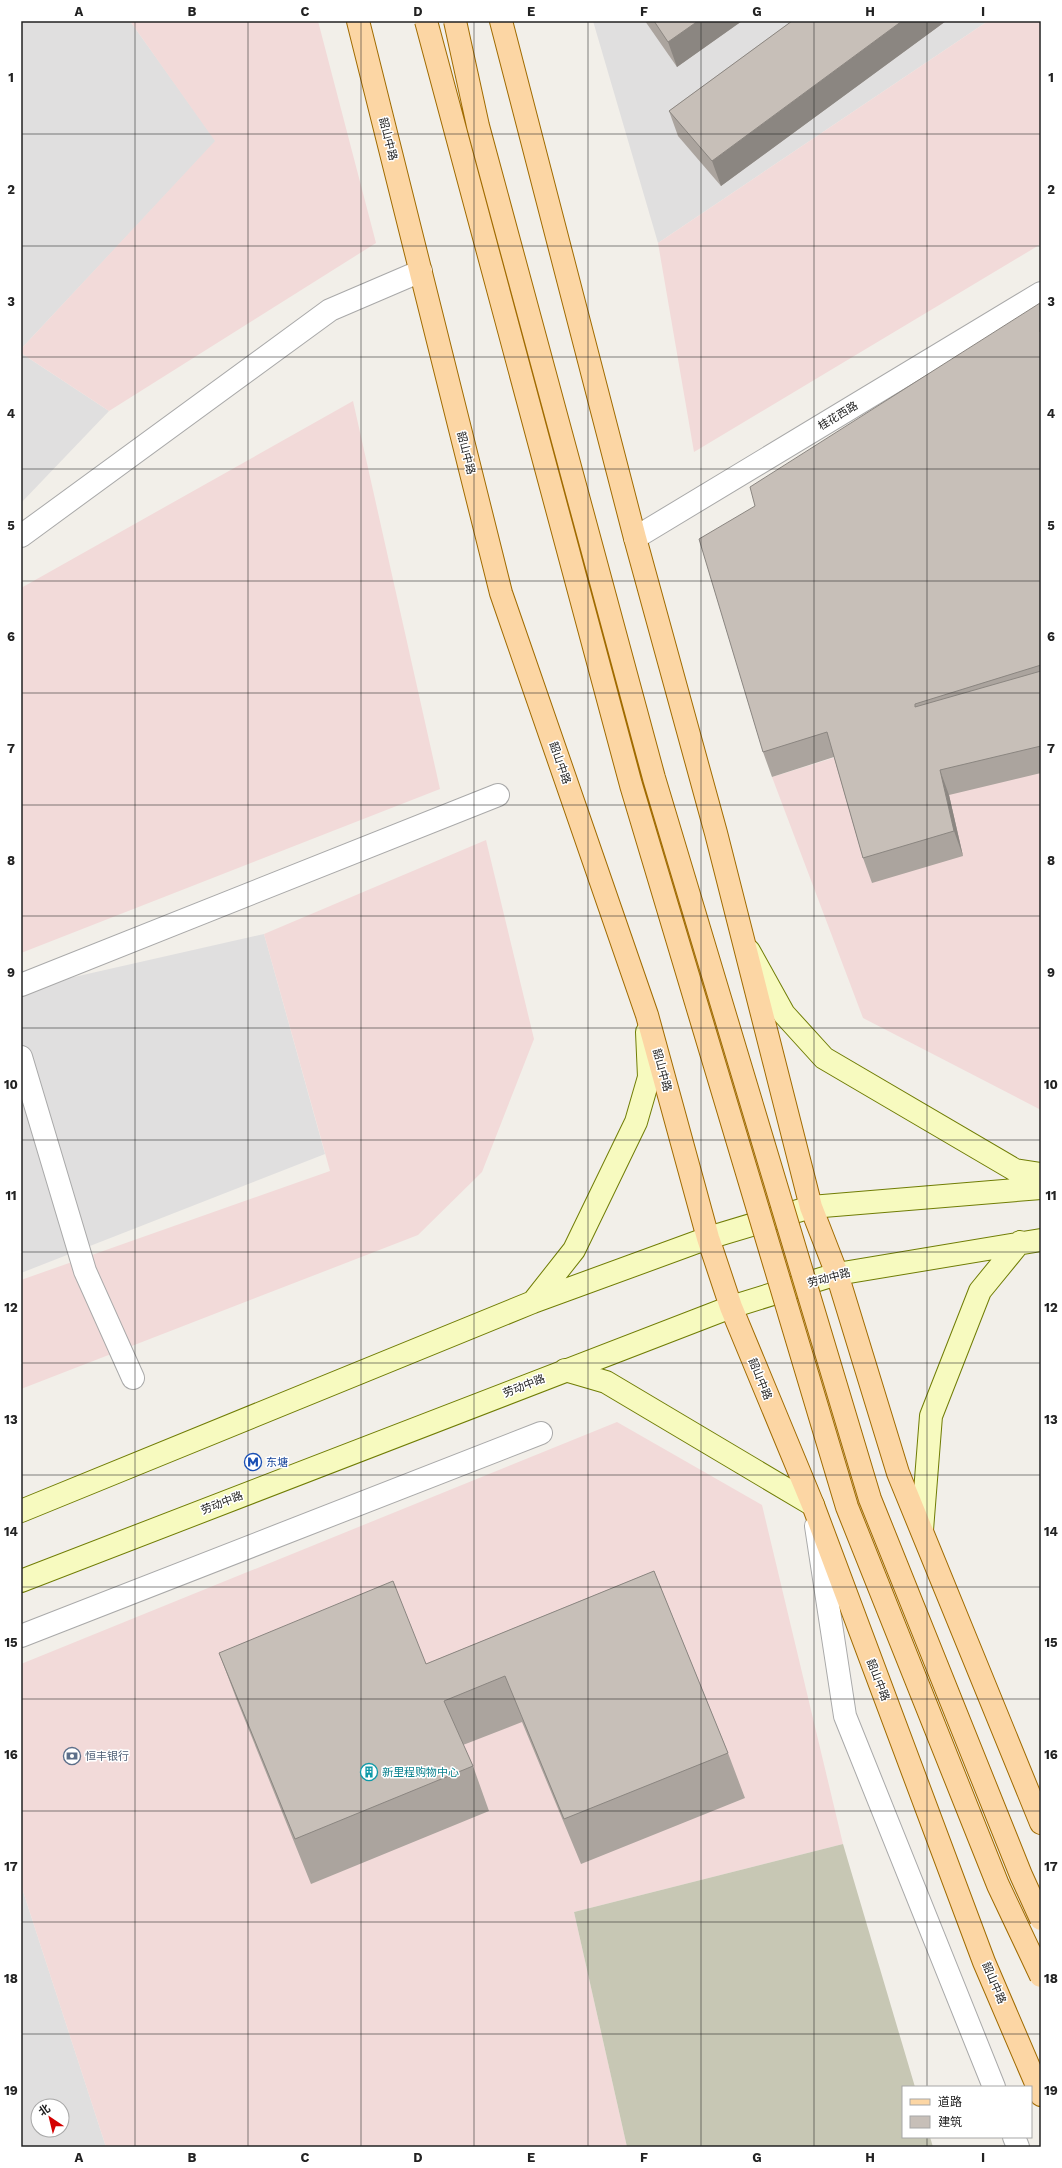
<svg xmlns="http://www.w3.org/2000/svg" width="1062" height="2168" viewBox="0 0 1062 2168" font-family="'Work Sans','Noto Sans SC',sans-serif">
  <style>
    .residential { fill: #e0dfdf; fill-rule: evenodd }
    .commercial { fill: #f2dad9 }
    .construction { fill: #c7c7b4 }
    .lines { fill: none; stroke-linecap: round; stroke-linejoin: round }
    .minor-casing { stroke: #a9a9a9; stroke-width: 24 }
    .tertiary-casing { stroke: #a9a9a9; stroke-width: 24 }
    .secondary-casing { stroke: #707d05; stroke-width: 24 }
    .primary-casing { stroke: #a06b00; stroke-width: 24 }
    .minor { stroke: #fff; stroke-width: 22 }
    .tertiary { stroke: #fff; stroke-width: 22 }
    .secondary { stroke: #f7fabf; stroke-width: 22 }
    .primary { stroke: #fcd6a4; stroke-width: 22 }
    .primary-bridge-casing { stroke: #a06b00; stroke-width: 24; stroke-linecap: butt }
    .primary-bridge { stroke: #fcd6a4; stroke-width: 22 }
    .wall { fill: #aba49e }
    .shaded-wall { fill: #8b8681 }
    .building { fill: #c7bfb8; stroke: #8b8681 }
    .grid { fill: none; stroke: #222; stroke-width: 1; stroke-opacity: 0.55 }
    .labels { text-anchor: middle; dominant-baseline: central; stroke-width: 3; stroke-linejoin: round; paint-order: stroke }
    .street-label { font-size: 11px; fill: #222; stroke: #fff }
    .transit-label { font-size: 11px; fill: #164399; stroke: #fff; text-anchor: start }
    .service-label { font-size: 11px; fill: #4e5e75; stroke: #fff; text-anchor: start }
    .culture-label { font-size: 11px; fill: #0d838f; stroke: #fff; text-anchor: start }
    .neatline { fill: none; stroke: #222; stroke-width: 1.5 }
    .grid-label { font-size: 13px; text-anchor: middle; font-weight: bold; fill: #222 }
  </style>
  <rect width="100%" height="100%" fill="#f2efe9"/>
  <path class="residential" d="M21,21H130L216,141L21,349Z
    M593,21H988L658,243Z
    M21,353L109,411L21,503Z
    M264,934L325,1154L21,1273V989Z
    M21,1885L106,2147H21ZM38,2106H62V2130H38Z"/>
  <path class="commercial" d="M130,21H318L376,243L109,411L21,353V349L215,141Z
    M988,21H1041V244L694,452L658,243Z
    M353,401L440,789L21,953V588Z
    M1041,693V1110L863,1018L772,777Z
    M486,840L534,1039L482,1172L418,1235L21,1389V1280L330,1171L264,934Z
    M617,1422L762,1505L843,1844L574,1912L627,2147H106L21,1885V1664Z"/>
  <path class="construction" d="M843,1844L915,2087H903V2137H930L933,2147H627L574,1912Z"/>
  <g class="lines">
    <g class="minor-casing">
      <path id="minor" d="M21,536L330,310L421,271
        M21,985L498,795
        M21,1057L85,1271L133,1378
        M21,1636L541,1433"/>
    </g>
    <g class="tertiary-casing">
      <path id="tertiary" d="M635,538L1041,293
        M816,1526L845,1716L994,2087
        M1014,2137L1018,2147"/>
    </g>
    <g class="secondary-casing">
      <path id="secondary" d="M749,951L784,1014L824,1058L1015,1170L1041,1174
        M533,1302L574,1250L636,1122L649,1077L647,1032
        M565,1370L606,1382L813,1505
        M21,1511L533,1302L708,1238L811,1207L1041,1188
        M922,1530L931,1416L980,1291L1020,1242
        M21,1581L731,1307L837,1274L1041,1240"/>
    </g>
    <g class="primary-casing">
      <path id="primary" d="M358,21L501,593L647,1015L708,1238L731,1307L813,1505L984,1962L1041,2095
        M501,21L635,538L716,833L811,1207L837,1274L898,1473L1041,1823"/>
    </g>
    <use href="#minor" class="minor"/>
    <use href="#tertiary" class="tertiary"/>
    <use href="#secondary" class="secondary"/>
    <use href="#primary" class="primary"/>
    <g class="primary-bridge-casing">
      <path id="primary-bridge" d="M426,21L631,785L847,1507L998,1885L1041,1976
        M455,21L478,126L654,778L870,1499L1021,1875L1041,1919"/>
    </g>
    <use href="#primary-bridge" class="primary-bridge"/>
  </g>
  <path class="wall" d="M645,21H742L677,67Z
    M792,21H946L721,186L678,136L669,111Z
    M1041,305V773L949,795L963,856L872,883L863,858L834,757L772,777L763,752L755,506Z
    M654,1571L728,1753L745,1798L581,1864L522,1722L463,1745L473,1766L489,1811L311,1884L236,1698L219,1653L426,1664Z"/>
  <path class="shaded-wall" d="M698,21H742L677,67L668,42Z
    M902,21H946L721,186L712,161Z
    M1040,303L1041,305V335L1040,332Z
    M940,770L949,795L963,856L954,831Z"/>
  <path class="building" d="M654,21H698L668,42Z
    M792,21H902L712,161L669,111Z
    M1040,303V332H1041V665L915,704V707L1041,671V746L940,770L954,831L863,858L827,732L763,752L699,539L755,506L750,487Z
    M654,1571L728,1753L564,1819L505,1676L444,1701L473,1766L295,1839L219,1653L393,1581L426,1664Z"/>
  <path class="grid" d="M135,21V2147M248,21V2147M361,21V2147M474,21V2147M588,21V2147M701,21V2147M814,21V2147M927,21V2087M21,134H1041M21,246H1041M21,357H1041M21,469H1041M21,581H1041M21,693H1041M21,805H1041M21,916H1041M21,1028H1041M21,1140H1041M21,1252H1041M21,1363H1041M21,1475H1041M21,1587H1041M21,1699H1041M21,1811H1041M21,1922H1041M21,2034H1041M927,2137V2147"/>
  <defs>
    <g id="metro-ring" transform="scale(0.9)"><circle r="9.5" fill="#fff" stroke="#1a4fb4" stroke-width="1.5"/><path d="M-5.5 5V-5H-3L0 0L3-5H5.5V5H3V-.5L0 4L-3-.5V5Z" fill="#1a4fb4"/></g>
    <g id="bank-ring" transform="scale(0.9)"><circle r="9.5" fill="#fff" stroke="#5c6f8a" stroke-width="1.5"/><path d="M-6-4H6V4H-6ZM0-2.3a2.3 2.3 0 1 0 0 4.6a2.3 2.3 0 1 0 0-4.6Z" fill="#5c6f8a"/></g>
    <g id="building-ring" transform="scale(0.9)"><circle r="9.5" fill="#fff" stroke="#0f9aa8" stroke-width="1.5"/><path d="M-4-6H4V6H1V3H-1V6H-4ZM-2.5-4.3h1.7v1.8h-1.7ZM.8-4.3h1.7v1.8H.8ZM-2.5-1h1.7V.8h-1.7ZM.8-1h1.7V.8H.8Z" fill="#0f9aa8"/></g>
  </defs>
  <g fill-rule="evenodd">
    <use href="#metro-ring" x="253" y="1462"/>
    <use href="#bank-ring" x="72" y="1756"/>
    <use href="#building-ring" x="369" y="1772"/>
  </g>
  <g class="labels">
    <g class="street-label">
      <text transform="translate(388 139) rotate(76)">韶山中路</text>
      <text transform="translate(838 416) rotate(-31)">桂花西路</text>
      <text transform="translate(466 453) rotate(76)">韶山中路</text>
      <text transform="translate(560 763) rotate(71)">韶山中路</text>
      <text transform="translate(662 1070) rotate(75)">韶山中路</text>
      <text transform="translate(829 1278) rotate(-15)">劳动中路</text>
      <text transform="translate(760 1379) rotate(68)">韶山中路</text>
      <text transform="translate(524 1386) rotate(-21)">劳动中路</text>
      <text transform="translate(222 1503) rotate(-21)">劳动中路</text>
      <text transform="translate(878 1680) rotate(69)">韶山中路</text>
      <text transform="translate(994 1983) rotate(67)">韶山中路</text>
    </g>
    <g class="transit-label">
      <text x="266" y="1462">东塘</text>
    </g>
    <g class="service-label">
      <text x="85" y="1756">恒丰银行</text>
    </g>
    <g class="culture-label">
      <text x="382" y="1772">新里程购物中心</text>
    </g>
  </g>
  <rect width="1062" height="2168" fill="none" stroke="#ffffff" stroke-width="44"/>
  <rect x="902" y="2086" width="130" height="52" fill="#ffffff" stroke="#a7a7a7"/>
  <rect x="910" y="2099" width="20" height="6" fill="#fcd6a4" stroke="#a7a7a7"/>
  <text x="938" y="2106" font-size="12" fill="#222222">道路</text>
  <rect x="910" y="2116" width="20" height="12" fill="#c7bfb8" stroke="#a7a7a7"/>
  <text x="938" y="2126" font-size="12" fill="#222222">建筑</text>
  <g transform="translate(50 2118) rotate(325)"><circle r="19" fill="#ffffff" stroke="#a7a7a7"/>
  <path d="M0-3L7 15L0 10L-7 15Z" fill="#d40000"/>
  <text y="-6" font-size="11" font-weight="bold" text-anchor="middle" fill="#222222">北</text>
  </g>
  <rect x="22" y="22" width="1018" height="2124" class="neatline"/>
  <g class="grid-label">
    <text x="79" y="16">A</text>
    <text x="192" y="16">B</text>
    <text x="305" y="16">C</text>
    <text x="418" y="16">D</text>
    <text x="531" y="16">E</text>
    <text x="644" y="16">F</text>
    <text x="757" y="16">G</text>
    <text x="870" y="16">H</text>
    <text x="983" y="16">I</text>
    <text x="11" y="82">1</text>
    <text x="1051" y="82">1</text>
    <text x="11" y="194">2</text>
    <text x="1051" y="194">2</text>
    <text x="11" y="306">3</text>
    <text x="1051" y="306">3</text>
    <text x="11" y="418">4</text>
    <text x="1051" y="418">4</text>
    <text x="11" y="530">5</text>
    <text x="1051" y="530">5</text>
    <text x="11" y="641">6</text>
    <text x="1051" y="641">6</text>
    <text x="11" y="753">7</text>
    <text x="1051" y="753">7</text>
    <text x="11" y="865">8</text>
    <text x="1051" y="865">8</text>
    <text x="11" y="977">9</text>
    <text x="1051" y="977">9</text>
    <text x="11" y="1089">10</text>
    <text x="1051" y="1089">10</text>
    <text x="11" y="1200">11</text>
    <text x="1051" y="1200">11</text>
    <text x="11" y="1312">12</text>
    <text x="1051" y="1312">12</text>
    <text x="11" y="1424">13</text>
    <text x="1051" y="1424">13</text>
    <text x="11" y="1536">14</text>
    <text x="1051" y="1536">14</text>
    <text x="11" y="1647">15</text>
    <text x="1051" y="1647">15</text>
    <text x="11" y="1759">16</text>
    <text x="1051" y="1759">16</text>
    <text x="11" y="1871">17</text>
    <text x="1051" y="1871">17</text>
    <text x="11" y="1983">18</text>
    <text x="1051" y="1983">18</text>
    <text x="11" y="2095">19</text>
    <text x="1051" y="2095">19</text>
    <text x="79" y="2162">A</text>
    <text x="192" y="2162">B</text>
    <text x="305" y="2162">C</text>
    <text x="418" y="2162">D</text>
    <text x="531" y="2162">E</text>
    <text x="644" y="2162">F</text>
    <text x="757" y="2162">G</text>
    <text x="870" y="2162">H</text>
    <text x="983" y="2162">I</text>
  </g>
</svg>
